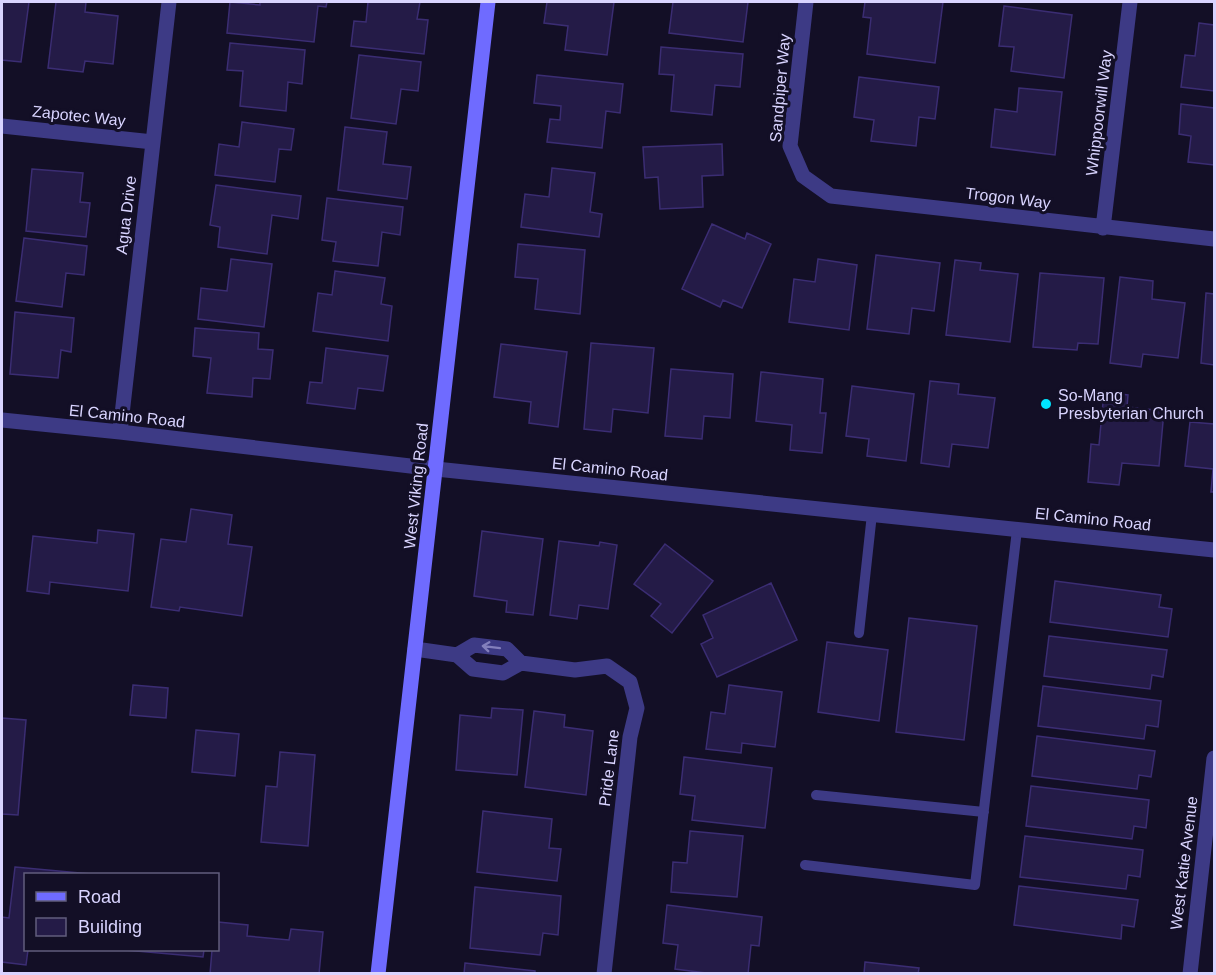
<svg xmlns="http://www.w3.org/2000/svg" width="1216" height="975" viewBox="0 0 1216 975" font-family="Helvetica,sans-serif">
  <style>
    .building { fill: #241b47; stroke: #3b2d73; stroke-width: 1.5 }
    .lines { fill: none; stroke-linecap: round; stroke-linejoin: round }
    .lane { stroke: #3d3a85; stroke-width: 10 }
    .street { stroke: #3d3a85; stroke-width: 15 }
    .secondary { stroke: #6f6bff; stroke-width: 15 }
    .oneway { stroke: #837fbc }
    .poi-dot { fill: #00e5ff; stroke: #130f26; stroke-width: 2 }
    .labels { text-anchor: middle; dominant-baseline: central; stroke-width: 6; stroke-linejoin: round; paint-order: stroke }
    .street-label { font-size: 16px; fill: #d9d4ff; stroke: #130f26 }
    .poi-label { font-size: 16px; fill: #d9d4ff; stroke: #130f26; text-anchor: start }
  </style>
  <rect width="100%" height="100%" fill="#130f26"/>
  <path class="building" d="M2,2H29L21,62L2,60Z
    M56,2H86L85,12L118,16L113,64L85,61L83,72L48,68Z
    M230,2L260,5V2H327L326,7L318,6L314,42L227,33Z
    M368,2H420L417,19L428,20L424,54L351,46L354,21L366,22Z
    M547,2H614L607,55L565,50L568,26L544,23Z
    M673,2H748L743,42L669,33Z
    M865,2H943L935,63L867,54L871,18L863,17Z
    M1004,6L1072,15L1064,78L1011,71L1014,47L999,46Z
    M1199,23L1214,25V91L1181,87L1185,55L1195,56Z
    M230,43L305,50L302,84L288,82L286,111L240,106L243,71L227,70Z
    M661,47L743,54L740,87L715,85L712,115L671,111L674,75L659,74Z
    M359,55L421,62L418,91L401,89L396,124L351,118Z
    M537,75L623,84L620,113L606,111L602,148L547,142L550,119L560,120L561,106L534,103Z
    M859,77L939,87L935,119L919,117L916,146L871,141L874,120L854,117Z
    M1019,88L1062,92L1055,155L991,147L995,109L1017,112Z
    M1181,104L1214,108V165L1188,162L1191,136L1179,134Z
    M242,122L294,129L291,150L279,149L275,182L215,175L219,144L239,147Z
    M345,127L387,132L383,164L411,167L407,199L338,190Z
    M722,144L723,175L702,176L703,207L660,209L658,177L645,178L643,147Z
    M552,168L595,173L590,212L602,214L599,237L521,227L525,194L549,197Z
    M32,169L83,173L80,202L90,203L86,237L26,231Z
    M216,185L301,196L298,219L272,215L267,254L218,247L220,227L210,225Z
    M327,198L403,207L400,235L382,232L378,266L333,261L336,242L322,240Z
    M712,224L745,239L747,233L771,244L742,308L723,300L720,307L682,289Z
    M24,238L87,246L84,275L66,273L62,307L16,301Z
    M518,244L585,250L580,314L535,309L538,279L515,277Z
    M876,255L940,263L934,311L912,308L909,334L867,329Z
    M231,259L272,264L264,327L198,319L201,288L227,291Z
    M818,259L857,265L849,330L789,322L794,279L815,282Z
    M955,260L981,263L980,270L1018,274L1010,342L946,335Z
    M335,271L385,278L381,304L392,306L388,341L313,331L318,293L332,295Z
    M1040,273L1104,278L1098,344L1078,343L1077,350L1033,347Z
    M1120,277L1153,281L1152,299L1185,303L1178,358L1143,354L1141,367L1110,363Z
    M1206,293L1214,294V365L1201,363Z
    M15,312L74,318L71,352L61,350L58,378L10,374Z
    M195,328L259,333L258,349L273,350L270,379L253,378L252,397L207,393L211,358L193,356Z
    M591,343L654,348L648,413L613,409L611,432L584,429Z
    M501,344L567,352L558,427L529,423L531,402L494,397Z
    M326,348L388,356L383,391L358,388L355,409L307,403L310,382L322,383Z
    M671,369L733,374L730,418L704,416L702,439L665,436Z
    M761,372L823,379L820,413H826L822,453L790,450L792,425L756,421Z
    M930,381L959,384L958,394L995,398L988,448L952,444L949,467L921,463Z
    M852,386L914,394L906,461L867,456L869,439L846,436Z
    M1104,392L1128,395L1127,407L1164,411L1159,466L1122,463L1119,485L1088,482L1091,444L1099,445Z
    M1190,422L1214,424V492H1211L1213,469L1185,466Z
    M191,509L232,515L228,544L252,547L242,616L180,607L179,611L151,607L161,539L186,542Z
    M98,530L134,534L128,591L50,582L49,594L27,591L33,536L97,543Z
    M482,531L543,539L533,615L506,612L507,601L474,596Z
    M559,541L599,546L600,542L617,545L608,609L579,605L577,619L550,615Z
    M665,544L713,581L672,633L651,616L661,604L634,584Z
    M1055,581L1161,595L1159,607L1172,609L1168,637L1050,622Z
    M771,583L797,640L717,677L701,644L713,638L703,615Z
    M909,618L977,626L964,740L896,732Z
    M1049,636L1167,650L1163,677L1152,675L1150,689L1044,676Z
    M827,642L888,650L879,721L818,712Z
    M133,685L168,688L166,718L130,715Z
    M729,685L782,692L775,747L742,743L741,753L706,749L711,712L725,714Z
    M1043,686L1161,701L1158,727L1146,725L1144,739L1038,726Z
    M492,708L523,710L517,775L456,770L460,715L491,718Z
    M534,711L565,715L564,727L593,731L586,795L525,787Z
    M2,718L26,720L18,815L2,814Z
    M196,730L239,734L235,776L192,772Z
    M1037,736L1155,751L1151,777L1139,775L1137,789L1032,776Z
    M280,752L315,755L308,846L261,842L266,786L277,787Z
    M684,757L772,768L765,828L692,820L695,796L680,794Z
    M1031,786L1149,800L1146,828L1134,826L1132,839L1026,826Z
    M483,811L552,819L549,848L561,849L557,881L477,872Z
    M690,831L743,836L737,897L671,892L673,862L687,863Z
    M1025,836L1143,850L1140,877L1128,875L1126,889L1020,877Z
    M15,867L91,874H26V950H28L26,965L2,962V917L9,918Z
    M1019,886L1138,900L1134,927L1122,925L1121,939L1014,925Z
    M475,887L561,896L558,935L543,933L540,955L470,948Z
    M667,905L762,917L759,946L751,945L748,974H714L675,969L678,945L663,943Z
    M218,922L248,925L247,936L289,940L291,929L323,932L319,974H210L212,950H218Z
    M125,950H204L203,957Z
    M865,962L919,968L918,974H864Z
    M465,963L535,971V974H464Z"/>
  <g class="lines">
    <path class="lane" d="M859,633L872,514
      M816,795L984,812
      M805,865L975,885L1017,530"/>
    <path class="street" d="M806,2L790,146L803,176L831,196L1214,239
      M2,126L153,142
      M1103,228L1130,2
      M2,420L120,432L436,469L1214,550
      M120,432L169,2
      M415,649L457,655L473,669L503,673L521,663L575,670L607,666L630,682L637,708L630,737L604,974
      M457,655L474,645L507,649L521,663
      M1190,974L1214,758"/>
    <path class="secondary" d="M378,974L488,2"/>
  </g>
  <defs><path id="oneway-shaft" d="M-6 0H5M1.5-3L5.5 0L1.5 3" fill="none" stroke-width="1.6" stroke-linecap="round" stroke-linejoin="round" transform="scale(1.5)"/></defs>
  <use class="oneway" href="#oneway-shaft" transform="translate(491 647) rotate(-173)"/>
  <circle class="poi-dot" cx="1046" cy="404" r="6"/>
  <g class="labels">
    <g class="street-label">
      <text transform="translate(780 88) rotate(-85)">Sandpiper Way</text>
      <text transform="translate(1099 113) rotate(-83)">Whippoorwill Way</text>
      <text transform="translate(79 116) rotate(6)">Zapotec Way</text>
      <text transform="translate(1008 198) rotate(7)">Trogon Way</text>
      <text transform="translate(126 215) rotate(-83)">Agua Drive</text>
      <text transform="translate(127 416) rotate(6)">El Camino Road</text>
      <text transform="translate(610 469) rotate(6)">El Camino Road</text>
      <text transform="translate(416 486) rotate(-84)">West Viking Road</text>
      <text transform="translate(1093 519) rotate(6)">El Camino Road</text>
      <text transform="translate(609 768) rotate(-83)">Pride Lane</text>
      <text transform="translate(1184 863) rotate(-83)">West Katie Avenue</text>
    </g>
    <g class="poi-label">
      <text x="1058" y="395">So-Mang<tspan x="1058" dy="18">Presbyterian Church</tspan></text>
    </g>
  </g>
  <rect width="1216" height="975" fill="none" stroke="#d9d4ff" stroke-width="6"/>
  <rect x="24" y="873" width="195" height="78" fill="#130f26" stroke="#625e7d" stroke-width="1.5"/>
  <rect x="36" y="892" width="30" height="9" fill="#6f6bff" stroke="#625e7d" stroke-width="1.5"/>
  <text x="78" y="903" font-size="18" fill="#d9d4ff">Road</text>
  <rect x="36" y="918" width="30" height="18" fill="#241b47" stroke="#625e7d" stroke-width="1.5"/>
  <text x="78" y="933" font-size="18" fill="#d9d4ff">Building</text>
</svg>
